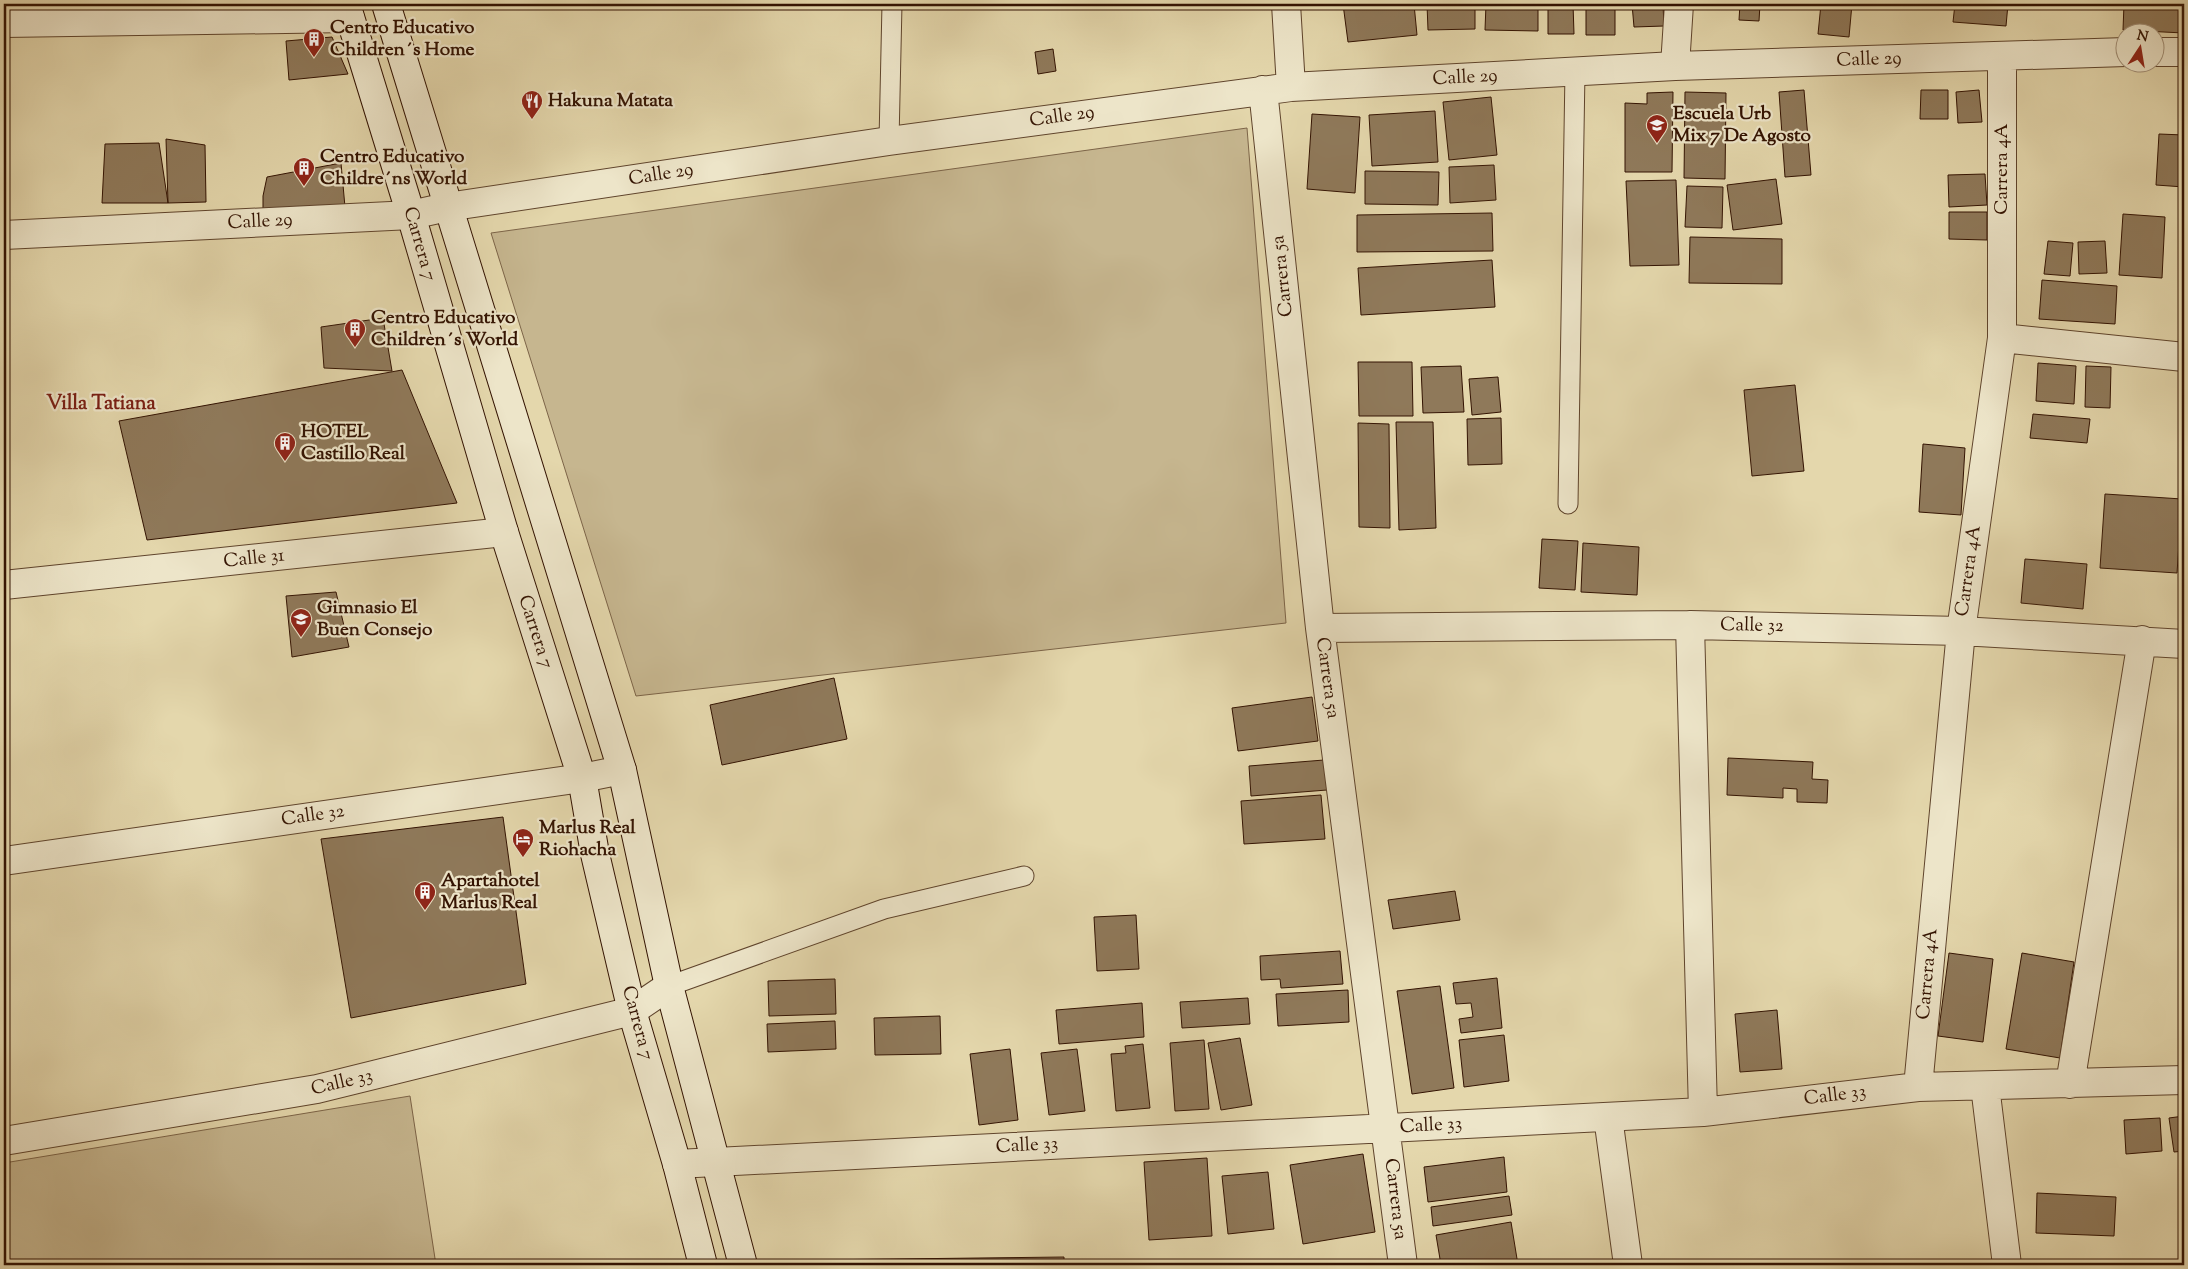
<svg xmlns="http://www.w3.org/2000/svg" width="2188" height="1269" viewBox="0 0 2188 1269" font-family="'Sorts Mill Goudy',serif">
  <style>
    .green { fill: #c6b68f; stroke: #7c6448 }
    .building { fill: #8f795a; stroke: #331302 }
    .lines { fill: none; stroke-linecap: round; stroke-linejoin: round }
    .lane-casing { stroke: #5f442c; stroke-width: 21 }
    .street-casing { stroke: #5f442c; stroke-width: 30 }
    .secondary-casing { stroke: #331302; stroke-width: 30 }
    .lane { stroke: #ede5c9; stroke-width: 19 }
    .street { stroke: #ede5c9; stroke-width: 28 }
    .secondary { stroke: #ede5c9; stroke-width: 28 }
    .labels { text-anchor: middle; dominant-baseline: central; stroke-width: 4.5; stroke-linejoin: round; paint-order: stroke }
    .poi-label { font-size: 19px; font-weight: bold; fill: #331302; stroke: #ede5c9; text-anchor: start }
    .street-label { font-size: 19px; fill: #331302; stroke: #ede5c9 }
    .neighbourhood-label { font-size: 20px; font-weight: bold; fill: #7a1f14; stroke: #ede5c9 }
  </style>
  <rect width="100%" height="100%" fill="#e4d7ac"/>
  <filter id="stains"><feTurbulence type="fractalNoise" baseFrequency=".004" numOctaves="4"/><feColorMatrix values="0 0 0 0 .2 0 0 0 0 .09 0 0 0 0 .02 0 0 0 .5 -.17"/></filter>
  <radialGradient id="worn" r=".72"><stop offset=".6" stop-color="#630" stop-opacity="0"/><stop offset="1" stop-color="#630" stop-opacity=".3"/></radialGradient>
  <path class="green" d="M1247,128L1286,623L636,696L491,233Z
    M410,1096L436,1265H4V1163Z"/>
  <path class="building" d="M1343,4H1414L1417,35L1348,42Z
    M1427,4H1475V29L1428,30Z
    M1486,4H1538V31L1485,30Z
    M1548,4H1573L1574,34H1548Z
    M1586,4H1615V35H1586Z
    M1632,4H1663L1664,26L1634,27Z
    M1740,4H1760L1759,21L1739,20Z
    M1821,4H1852L1849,37L1818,34Z
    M1955,4H2008L2006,26L1953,22Z
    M2124,4H2184V33L2123,30Z
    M332,37L348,74L289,80L286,41Z
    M1053,49L1056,71L1038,74L1035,52Z
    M1804,90L1811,175L1785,177L1779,92Z
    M1921,90H1948V119H1920Z
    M1979,90L1982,122L1958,123L1956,92Z
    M1673,92L1672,172H1625V103L1647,104V93Z
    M1685,92L1726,93L1725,179L1684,178Z
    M1491,97L1497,155L1449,160L1443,102Z
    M1435,111L1438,162L1372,166L1369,115Z
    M1312,114L1360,117L1355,193L1307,189Z
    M2159,134L2184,135V187L2156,185Z
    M166,139L205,145L206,202L168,203Z
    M159,143L168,203H102L105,144Z
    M341,163L345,207L263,210V196L267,177Z
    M1494,165L1496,200L1450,203L1449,167Z
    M1365,171L1439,172L1438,205L1365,204Z
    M1985,174L1987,205L1949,207L1948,175Z
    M1776,179L1782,224L1733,230L1727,185Z
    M1676,180L1679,265L1630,266L1626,181Z
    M1687,186L1723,187L1722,228L1685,227Z
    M1949,212H1987V240L1949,239Z
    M1492,213L1493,251L1357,252V215Z
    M2123,214L2165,217L2162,278L2119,275Z
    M1690,237L1782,239V284L1689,283Z
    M2048,241L2073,243L2070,276L2044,274Z
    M2105,241L2107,273L2079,274L2078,242Z
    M1492,260L1495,307L1361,315L1358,268Z
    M2042,280L2117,286L2115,324L2039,319Z
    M383,318L392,371L324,368L321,327Z
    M1358,362H1412L1413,416H1359Z
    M2038,363L2076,366L2074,404L2036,401Z
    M1461,366L1464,412L1423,413L1421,367Z
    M2086,366L2111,367L2110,408L2085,407Z
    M402,370L457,503L147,540L119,421Z
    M1498,377L1501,412L1472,415L1469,379Z
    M1795,385L1804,471L1752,476L1744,390Z
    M2033,414L2090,419L2087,443L2030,438Z
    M1501,418L1502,464L1468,465L1467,419Z
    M1396,422H1433L1436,528L1399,530Z
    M1358,423L1389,424L1390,528L1359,527Z
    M1923,444L1965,448L1961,515L1919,512Z
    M2105,494L2182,499L2177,573L2100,568Z
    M1542,539L1578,541L1575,590L1539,588Z
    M1583,543L1639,547L1637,595L1581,592Z
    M2025,559L2087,564L2083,609L2021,603Z
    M336,592L349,647L292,657L286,596Z
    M834,678L847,739L722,765L710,705Z
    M1312,697L1318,741L1238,751L1232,708Z
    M1728,758L1813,762L1812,779L1828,780L1827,803L1797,802V789L1783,788V798L1727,795Z
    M1324,760L1327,790L1251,796L1249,766Z
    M1321,795L1325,839L1244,844L1241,801Z
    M503,817L526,984L351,1018L321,839Z
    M1455,891L1460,920L1393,929L1388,900Z
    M1136,915L1139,969L1097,971L1094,917Z
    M1340,951L1343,984L1281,988L1280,979L1261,980L1260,956Z
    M1949,953L1993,959L1983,1042L1938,1036Z
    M2022,953L2074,962L2060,1058L2006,1049Z
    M1497,978L1502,1028L1461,1033L1459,1019L1473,1017L1471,1003L1456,1004L1453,983Z
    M835,979L836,1014L769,1016L768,981Z
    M1440,986L1454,1088L1412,1094L1397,991Z
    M1348,990L1349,1022L1278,1026L1276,994Z
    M1248,998L1250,1024L1182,1028L1180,1002Z
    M1142,1003L1144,1037L1059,1044L1056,1010Z
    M1777,1010L1782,1069L1740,1072L1735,1014Z
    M940,1016L941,1054L875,1055L874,1018Z
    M835,1021L836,1049L768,1052L767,1024Z
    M1504,1035L1509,1081L1464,1087L1459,1040Z
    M1240,1038L1252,1105L1221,1110L1208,1043Z
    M1204,1040L1209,1109L1175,1111L1170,1043Z
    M1143,1044L1150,1108L1116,1111L1111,1054L1126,1053L1125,1046Z
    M1010,1049L1018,1120L979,1125L970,1054Z
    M1077,1049L1085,1111L1049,1115L1041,1053Z
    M2184,1116V1151L2174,1152L2169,1118Z
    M2160,1118L2162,1151L2126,1154L2124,1120Z
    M1363,1154L1375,1232L1303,1244L1290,1165Z
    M1504,1157L1507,1192L1428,1202L1424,1167Z
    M1207,1158L1212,1236L1149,1240L1144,1162Z
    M1268,1172L1274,1229L1228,1234L1222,1176Z
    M2037,1193L2116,1197L2114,1236L2036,1233Z
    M1509,1196L1512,1215L1433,1226L1431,1207Z
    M1511,1222L1518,1265H1441L1436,1235Z
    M1064,1257V1265H812L811,1260Z"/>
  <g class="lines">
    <g class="lane-casing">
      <path id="lane" d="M889,141L892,4
        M1568,504L1575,71
        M669,986L884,909L1024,876"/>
    </g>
    <g class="street-casing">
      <path id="street" d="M1286,4L1291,87
        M4,23L350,18
        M2156,52H2184
        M1675,66L1679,4
        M1263,90L1320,628L1403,1265
        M4,235L411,215L447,207L889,141L1291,87L1675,66L2126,52
        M2002,338L2184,357
        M4,585L504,532
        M1690,625L1703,1112
        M1320,628L1690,625L1961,631L2184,644
        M4,861L582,778L622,770
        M2070,1084L2142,640
        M1985,1086L2007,1265
        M1918,1087L1961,631L2002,338V56
        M1608,1117L1628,1265
        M4,1141L317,1089L632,1011L669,986
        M677,1164L1703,1112L1918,1087L2184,1080"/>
    </g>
    <g class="secondary-casing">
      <path id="secondary" d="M346,4L411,215L504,532L582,778L595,854L632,1011L677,1164L703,1265
        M386,4L622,770L669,986L743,1265"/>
    </g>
    <use href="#lane" class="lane"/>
    <use href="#street" class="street"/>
    <use href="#secondary" class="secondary"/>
  </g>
  <defs>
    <g id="building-pin" transform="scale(1.125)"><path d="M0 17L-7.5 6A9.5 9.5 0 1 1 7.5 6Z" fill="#8f2418" stroke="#ede5c9"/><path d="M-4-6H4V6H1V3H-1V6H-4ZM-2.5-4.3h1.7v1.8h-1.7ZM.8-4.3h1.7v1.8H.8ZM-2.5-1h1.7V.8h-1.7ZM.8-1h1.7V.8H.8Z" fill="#fff"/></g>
    <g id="restaurant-pin" transform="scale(1.125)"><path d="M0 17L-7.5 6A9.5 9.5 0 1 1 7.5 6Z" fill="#8f2418" stroke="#ede5c9"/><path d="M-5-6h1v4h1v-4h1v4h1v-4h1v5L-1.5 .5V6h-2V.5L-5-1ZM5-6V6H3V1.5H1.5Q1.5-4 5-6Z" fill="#fff"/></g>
    <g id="school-pin" transform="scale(1.125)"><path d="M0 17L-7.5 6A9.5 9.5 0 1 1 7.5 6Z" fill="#8f2418" stroke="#ede5c9"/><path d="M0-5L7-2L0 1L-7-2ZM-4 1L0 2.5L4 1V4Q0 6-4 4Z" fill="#fff"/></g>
    <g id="hotel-pin" transform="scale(1.125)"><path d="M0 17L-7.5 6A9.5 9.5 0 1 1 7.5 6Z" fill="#8f2418" stroke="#ede5c9"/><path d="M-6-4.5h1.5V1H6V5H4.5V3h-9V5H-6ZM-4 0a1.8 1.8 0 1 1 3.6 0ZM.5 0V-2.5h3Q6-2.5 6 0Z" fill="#fff"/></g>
  </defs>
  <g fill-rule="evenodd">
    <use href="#building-pin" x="314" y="39"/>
    <use href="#restaurant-pin" x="532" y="101"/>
    <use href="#school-pin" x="1657" y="125"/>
    <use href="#building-pin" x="304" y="168"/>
    <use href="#building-pin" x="355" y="329"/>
    <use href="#building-pin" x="285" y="443"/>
    <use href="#school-pin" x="301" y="619"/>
    <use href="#hotel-pin" x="523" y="839"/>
    <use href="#building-pin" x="425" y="892"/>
  </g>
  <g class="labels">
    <g class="poi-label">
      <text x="330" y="28">Centro Educativo<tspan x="330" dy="22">Children´s Home</tspan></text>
      <text x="548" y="101">Hakuna Matata</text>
      <text x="1673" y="114">Escuela Urb<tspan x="1673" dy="22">Mix 7 De Agosto</tspan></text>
      <text x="320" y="157">Centro Educativo<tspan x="320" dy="22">Childre´ns World</tspan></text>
      <text x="371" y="318">Centro Educativo<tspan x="371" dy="22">Children´s World</tspan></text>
      <text x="301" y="432">HOTEL<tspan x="301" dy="22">Castillo Real</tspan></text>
      <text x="317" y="608">Gimnasio El<tspan x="317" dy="22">Buen Consejo</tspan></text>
      <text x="539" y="828">Marlus Real<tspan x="539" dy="22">Riohacha</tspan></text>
      <text x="441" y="881">Apartahotel<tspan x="441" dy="22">Marlus Real</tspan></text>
    </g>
    <g class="street-label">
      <text transform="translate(1869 60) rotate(-2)">Calle 29</text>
      <text transform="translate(1465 78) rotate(-3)">Calle 29</text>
      <text transform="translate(1062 117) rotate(-8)">Calle 29</text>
      <text transform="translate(2002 169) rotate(-90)">Carrera 4A</text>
      <text transform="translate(661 175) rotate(-9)">Calle 29</text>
      <text transform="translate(260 222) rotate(-3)">Calle 29</text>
      <text transform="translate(419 244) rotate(74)">Carrera 7</text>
      <text transform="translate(1283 276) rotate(-96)">Carrera 5a</text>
      <text transform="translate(254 559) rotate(-6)">Calle 31</text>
      <text transform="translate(1969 571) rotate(-82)">Carrera 4A</text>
      <text transform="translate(1752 626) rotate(1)">Calle 32</text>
      <text transform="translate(535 632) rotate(72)">Carrera 7</text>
      <text transform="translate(1327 678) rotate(82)">Carrera 5a</text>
      <text transform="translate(313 816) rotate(-8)">Calle 32</text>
      <text transform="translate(1928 974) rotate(-85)">Carrera 4A</text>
      <text transform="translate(637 1023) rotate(75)">Carrera 7</text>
      <text transform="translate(342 1083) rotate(-13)">Calle 33</text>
      <text transform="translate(1835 1096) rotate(-7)">Calle 33</text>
      <text transform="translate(1431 1126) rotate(-3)">Calle 33</text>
      <text transform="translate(1027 1146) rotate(-3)">Calle 33</text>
      <text transform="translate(1395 1199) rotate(83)">Carrera 5a</text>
    </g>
    <g class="neighbourhood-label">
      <text x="101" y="404">Villa Tatiana</text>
    </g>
  </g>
  <rect width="2188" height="1269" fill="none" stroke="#e4d7ac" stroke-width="20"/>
  <rect x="5" y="5" width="2178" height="1259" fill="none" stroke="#331302" stroke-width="2.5"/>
  <rect x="10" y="10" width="2168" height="1249" fill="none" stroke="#331302"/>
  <g transform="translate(2140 48) rotate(12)"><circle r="24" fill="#ede5c9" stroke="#a39179"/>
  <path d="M0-4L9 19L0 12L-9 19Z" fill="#8f2418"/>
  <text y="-8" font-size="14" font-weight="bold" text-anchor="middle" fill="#331302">N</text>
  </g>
  <rect width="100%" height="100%" filter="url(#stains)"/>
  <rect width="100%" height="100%" fill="url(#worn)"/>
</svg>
